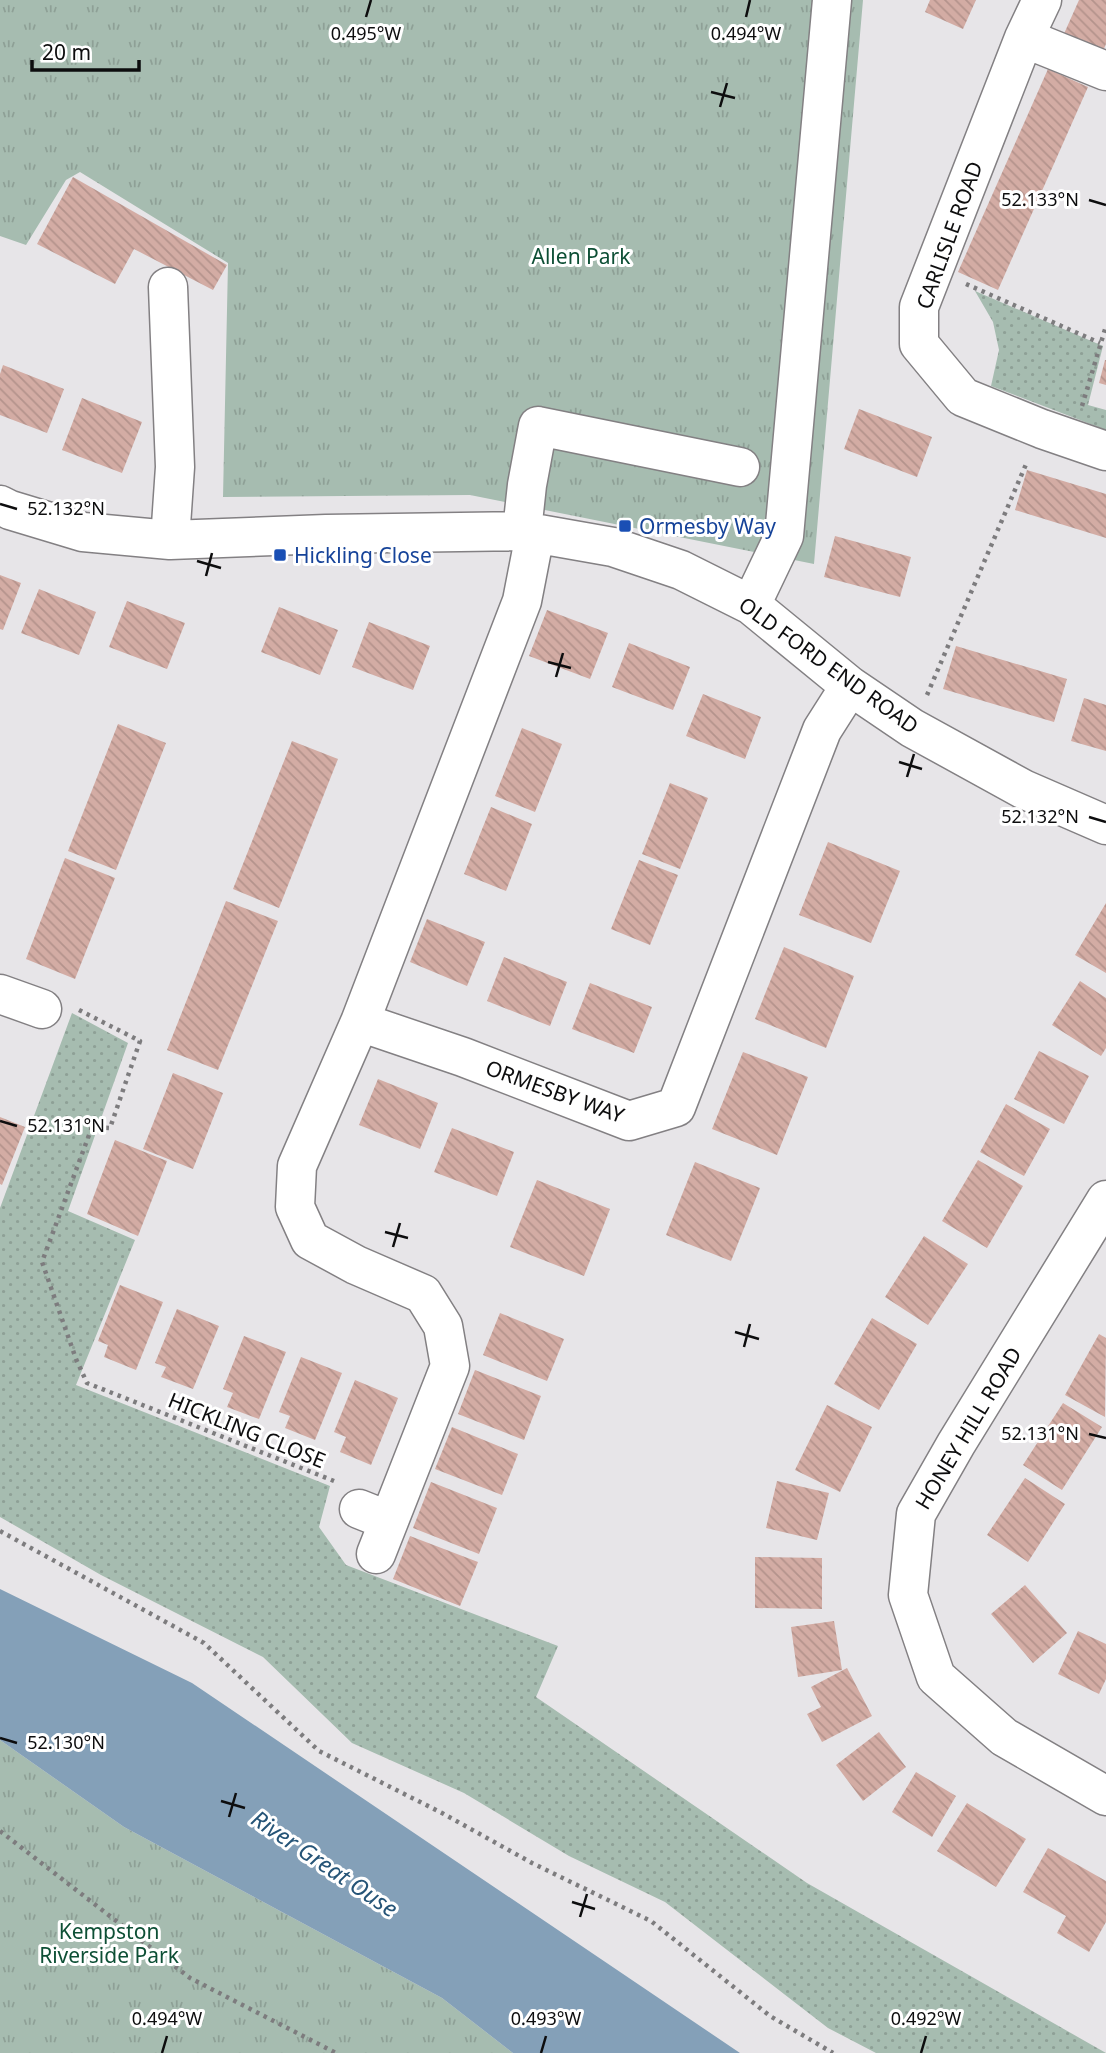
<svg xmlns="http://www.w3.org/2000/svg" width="1106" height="2053" viewBox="0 0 1106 2053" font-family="'Noto Sans',sans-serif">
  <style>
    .grass { fill: url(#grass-dots) }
    .park { fill: url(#park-tufts) }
    .water { fill: #84a0b8 }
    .building { fill: url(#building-back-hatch) }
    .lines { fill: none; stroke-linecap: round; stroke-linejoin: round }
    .minor-casing { stroke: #838083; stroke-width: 41 }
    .path { stroke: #7d7c7e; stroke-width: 4.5; stroke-dasharray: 3.5 5; stroke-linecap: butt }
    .minor { stroke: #fff; stroke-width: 38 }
    .ticks { fill: none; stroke: #0d0d0e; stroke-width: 2.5 }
    .transit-dot { fill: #1a4fb4; stroke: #fff; stroke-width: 2.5 }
    .labels { text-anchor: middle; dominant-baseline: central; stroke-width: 6; stroke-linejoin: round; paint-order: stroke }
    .street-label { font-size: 21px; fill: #0d0d0e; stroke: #fff }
    .park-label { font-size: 21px; fill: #0d4f35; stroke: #fff }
    .transit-label { font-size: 21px; fill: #164399; stroke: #fff; text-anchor: start }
    .water-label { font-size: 23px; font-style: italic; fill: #255477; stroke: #fff }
    .ticks-label { font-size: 18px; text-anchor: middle; fill: #0d0d0e; stroke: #fff; stroke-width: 6; stroke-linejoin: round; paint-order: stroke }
  </style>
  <defs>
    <pattern id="grass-dots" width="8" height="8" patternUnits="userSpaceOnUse" patternTransform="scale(1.75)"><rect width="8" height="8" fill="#a6bcb0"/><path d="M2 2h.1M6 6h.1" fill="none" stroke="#8ea096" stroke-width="1.8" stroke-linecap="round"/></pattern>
    <pattern id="park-tufts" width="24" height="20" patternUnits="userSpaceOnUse" patternTransform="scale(1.75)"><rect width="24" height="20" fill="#a6bcb0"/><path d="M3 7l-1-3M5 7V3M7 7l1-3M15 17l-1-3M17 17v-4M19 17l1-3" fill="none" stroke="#8ea096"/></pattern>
    <pattern id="building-back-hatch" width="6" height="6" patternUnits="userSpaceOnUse" patternTransform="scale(1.75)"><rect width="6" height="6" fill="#d3aca4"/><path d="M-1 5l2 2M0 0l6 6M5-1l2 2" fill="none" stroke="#b4938c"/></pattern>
  </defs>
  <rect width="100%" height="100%" fill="#e7e5e8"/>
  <path class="grass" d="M975,291L1103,346L1088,405L1106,410V430L991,386L999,350L993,322Z
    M72,1013L128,1043L68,1211L135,1240L76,1385L330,1486L319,1527L346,1565L558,1646L536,1697L807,1883L1106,2053H876L828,2028L665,1902L569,1856L464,1793L352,1743L263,1657L101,1575L0,1517V1208Z"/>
  <path class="park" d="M0,0H863L814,564L470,495L223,497L228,263L80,172L66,180L26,245L0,236Z
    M0,1740L124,1827L442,1998L513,2053H0Z"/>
  <path class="water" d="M0,1589L192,1683L740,2053H513L442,1998L124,1827L0,1740Z"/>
  <path class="building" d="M930,0H976L963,29L925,12Z
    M1079,0H1106V44L1102,53L1063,36Z
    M1048,69L1088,87L998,290L958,272Z
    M73,177L227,265L213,290L134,249L115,284L37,244Z
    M1105,360H1106V385L1099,383Z
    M3,365L64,389L47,433L0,415V374Z
    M82,398L142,422L122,473L62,450Z
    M859,409L932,437L917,477L844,449Z
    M1027,470L1106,494V538L1015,510Z
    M835,536L911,557L900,597L824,577Z
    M0,575L21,583L3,630L0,629Z
    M39,589L96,612L79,655L21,633Z
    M127,601L185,623L167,669L109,647Z
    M279,607L338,630L320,675L261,652Z
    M547,610L608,633L590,679L529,656Z
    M369,622L430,646L413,690L352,667Z
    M629,643L690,667L673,710L612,687Z
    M956,646L1067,679L1054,722L943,689Z
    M703,694L761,717L745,759L686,736Z
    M1084,698L1106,705V751L1071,741Z
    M118,724L166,743L116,870L68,851Z
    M522,728L562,744L535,812L495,796Z
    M292,741L338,759L279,908L233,889Z
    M670,783L708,798L680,869L642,854Z
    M491,807L532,824L506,891L464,874Z
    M828,842L900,871L871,943L799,915Z
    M65,858L115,878L75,979L26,959Z
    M639,860L678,875L650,945L611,929Z
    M226,901L278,921L218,1070L167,1050Z
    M1106,903V973L1075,955Z
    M427,919L485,942L467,986L410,962Z
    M784,947L854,976L826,1048L755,1019Z
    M504,957L567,982L550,1026L487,1001Z
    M1080,981L1106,998V1048L1101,1056L1052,1025Z
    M590,983L652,1007L634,1053L572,1029Z
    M1039,1051L1089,1076L1064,1124L1014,1099Z
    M743,1052L808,1077L777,1155L712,1129Z
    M173,1073L223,1093L193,1169L143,1149Z
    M378,1079L438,1103L420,1149L359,1125Z
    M1006,1104L1050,1129L1024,1176L980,1152Z
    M0,1117L25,1127L2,1185L0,1184Z
    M452,1128L514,1152L497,1196L434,1172Z
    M115,1140L167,1161L138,1236L87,1214Z
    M978,1160L1023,1186L987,1248L942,1221Z
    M695,1162L760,1188L731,1261L666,1235Z
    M537,1180L610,1209L584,1276L510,1247Z
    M924,1236L968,1264L928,1325L885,1297Z
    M120,1285L163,1302L136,1370L104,1357L108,1345L98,1341Z
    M177,1309L219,1326L193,1389L161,1377L166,1367L155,1363Z
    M500,1313L564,1339L547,1381L483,1355Z
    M872,1318L917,1344L879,1410L834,1384Z
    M1099,1334L1106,1338L1105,1417L1065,1395Z
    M244,1336L286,1352L259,1419L227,1407L233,1393L223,1389Z
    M301,1357L342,1373L315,1440L285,1428L290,1416L279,1412Z
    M475,1370L541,1396L524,1440L458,1414Z
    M355,1380L398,1398L371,1465L340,1452L346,1437L334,1432Z
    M1063,1403L1102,1427L1062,1490L1023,1465Z
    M827,1405L872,1427L840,1492L795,1470Z
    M452,1427L518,1454L502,1495L435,1469Z
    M1025,1478L1065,1504L1028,1562L987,1535Z
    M777,1481L829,1493L817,1540L766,1528Z
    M431,1482L497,1508L479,1554L413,1528Z
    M410,1536L478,1562L460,1606L393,1579Z
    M755,1557L822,1558V1609L755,1608Z
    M1025,1585L1067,1633L1033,1663L991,1614Z
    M834,1621L842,1670L798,1677L791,1627Z
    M1078,1631L1106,1644V1679L1099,1694L1058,1674Z
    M847,1668L872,1716L822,1742L807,1714L821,1707L811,1687Z
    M879,1732L906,1767L863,1801L836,1765Z
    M916,1772L956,1796L932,1837L892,1812Z
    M967,1803L1026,1839L996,1887L937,1851Z
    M1048,1848L1106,1881V1922L1089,1952L1057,1933L1066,1916L1023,1892Z"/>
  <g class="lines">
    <g class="minor-casing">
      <path id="minor" d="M1042,0L1024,38L919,307V344L963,397L1042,429L1106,451
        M1024,38L1106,71
        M168,287L175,467L170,540
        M0,505L10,510L83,532L170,540L326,534L522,531L613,547L681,570L751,605L850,686L912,728L1023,789L1106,825
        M522,531L527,485L538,426L740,467
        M751,605L784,536L832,0
        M0,994L42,1009
        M360,1022L463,1057L629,1121L676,1107L822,730L850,686
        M1106,1200L956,1444L916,1514L908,1595L936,1677L1004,1737L1106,1796
        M359,1509L389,1521L450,1366L443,1326L423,1294L356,1265L310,1240L295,1207L297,1166L360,1022L522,601L535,534
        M376,1554L389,1521"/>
    </g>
    <path class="path" d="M966,284L1100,343
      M1082,406L1106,326
      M927,695L1027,462
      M79,1010L140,1041L110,1128L92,1127L42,1262L76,1359L87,1383L334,1481
      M0,1531L204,1643L319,1751L442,1813L532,1863L651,1921L770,2016L833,2053
      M0,1831L190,1978L336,2053"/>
    <use href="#minor" class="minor"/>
  </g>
  <path class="ticks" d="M366,17L371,0M746,17L750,0M711,92L735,98M720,107L727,83M1089,200L1106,205M0,504L17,509M197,561L221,568M206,576L212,553M548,662L571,668M556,677L563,653M899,762L922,769M907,777L914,754M1089,817L1106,822M0,1121L17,1126M385,1232L408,1238M393,1247L400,1223M735,1332L759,1339M744,1347L750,1324M1089,1434L1106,1438M0,1738L17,1743M221,1801L245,1808M229,1817L236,1793M572,1902L595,1909M580,1917L587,1894M162,2053L167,2036M541,2053L546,2036M921,2053L926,2036"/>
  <g class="transit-dot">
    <rect x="618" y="519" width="14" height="14" rx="3.5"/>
    <rect x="273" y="548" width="14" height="14" rx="3.5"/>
  </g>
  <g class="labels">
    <g class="street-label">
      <text transform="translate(949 235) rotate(-70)">CARLISLE ROAD</text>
      <text transform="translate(829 665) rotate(36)">OLD FORD END ROAD</text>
      <text transform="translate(555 1091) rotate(20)">ORMESBY WAY</text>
      <text transform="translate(968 1428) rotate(-59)">HONEY HILL ROAD</text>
      <text transform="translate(247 1430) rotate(22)">HICKLING CLOSE</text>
    </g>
    <g class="park-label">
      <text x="581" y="256">Allen Park</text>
      <text x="109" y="1931">Kempston<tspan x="109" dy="24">Riverside Park</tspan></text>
    </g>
    <g class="transit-label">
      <text x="639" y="526">Ormesby Way</text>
      <text x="294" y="555">Hickling Close</text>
    </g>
    <g class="water-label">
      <text transform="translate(325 1863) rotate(34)">River Great Ouse</text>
    </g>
  </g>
  <g class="ticks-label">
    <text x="366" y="40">0.495°W</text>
    <text x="746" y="40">0.494°W</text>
    <text x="1040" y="206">52.133°N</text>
    <text x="66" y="515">52.132°N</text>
    <text x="1040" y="823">52.132°N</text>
    <text x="66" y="1132">52.131°N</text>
    <text x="1040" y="1440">52.131°N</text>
    <text x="66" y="1749">52.130°N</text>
    <text x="167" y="2025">0.494°W</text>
    <text x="546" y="2025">0.493°W</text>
    <text x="926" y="2025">0.492°W</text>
  </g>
  <path d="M32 60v10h107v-10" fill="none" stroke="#0d0d0e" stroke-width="3.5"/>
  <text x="42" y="60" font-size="21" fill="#0d0d0e" stroke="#ffffff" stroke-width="5" paint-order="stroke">20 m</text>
</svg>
